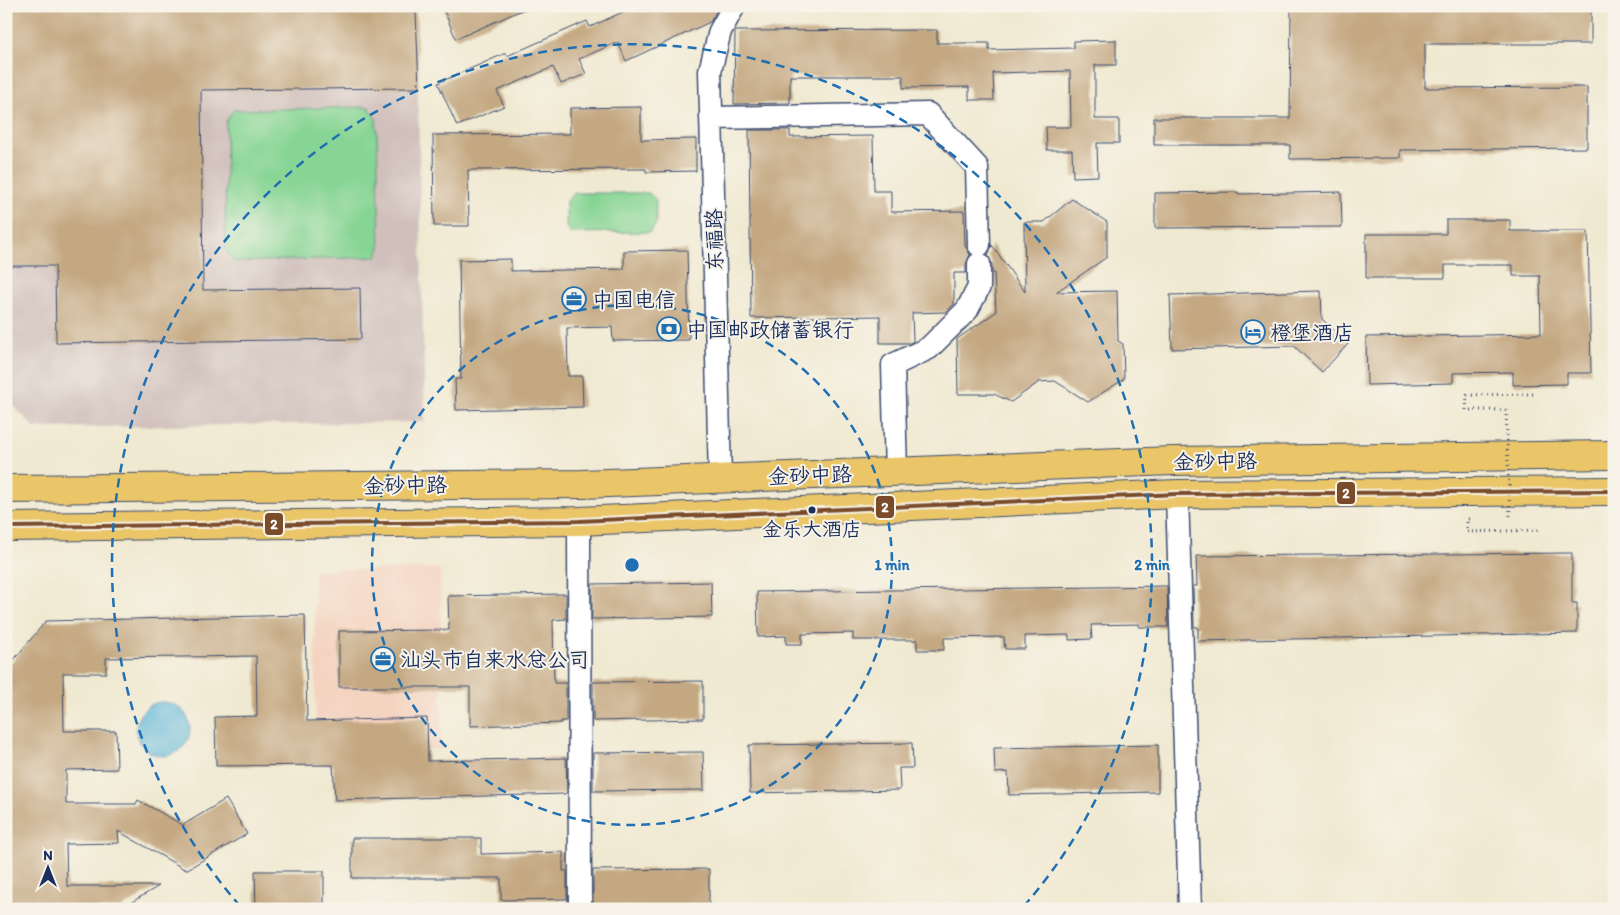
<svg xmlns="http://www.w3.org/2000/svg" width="1620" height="915" viewBox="0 0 1620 915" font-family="Itim,'LXGW WenKai TC',sans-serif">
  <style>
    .built { fill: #f4d3c0 }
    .industrial { fill: #d0c0bc }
    .green { fill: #87d594; stroke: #518279 }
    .water { fill: #59b5d7; stroke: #3a729a }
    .building { fill: #c4a882 }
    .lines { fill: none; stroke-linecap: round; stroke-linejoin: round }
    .minor-casing { stroke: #3b4b6f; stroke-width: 25 }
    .major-casing { stroke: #3b4b6f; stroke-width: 30 }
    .path { stroke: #3b4b6f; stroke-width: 3; stroke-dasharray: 1 4; stroke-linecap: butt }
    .minor { stroke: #fff; stroke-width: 22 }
    .major { stroke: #eac669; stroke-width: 28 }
    .path-bridge { stroke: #3b4b6f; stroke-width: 3; stroke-dasharray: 1 4; stroke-linecap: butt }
    .bus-1-casing { stroke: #f7f3e8; stroke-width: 8 }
    .bus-1 { stroke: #7a4b2a; stroke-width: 4 }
    .ring { fill: none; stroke: #1f6fb2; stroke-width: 2.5; stroke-dasharray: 9 6 }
    .bus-dot { fill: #1b2f5e; stroke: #f7f3e8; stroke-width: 2 }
    .labels { text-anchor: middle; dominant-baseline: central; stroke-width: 4; stroke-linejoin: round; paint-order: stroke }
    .bus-label { font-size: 20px; fill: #1b2f5e; stroke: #f7f3e8 }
    .street-label { font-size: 21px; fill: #1b2f5e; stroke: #f7f3e8 }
    .poi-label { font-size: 21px; fill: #1b2f5e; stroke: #f7f3e8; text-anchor: start }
    .centre { fill: #1f6fb2; stroke: #f7f3e8; stroke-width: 2.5 }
    .ring-label { font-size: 15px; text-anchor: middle; font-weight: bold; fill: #1f6fb2; stroke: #f7f3e8; stroke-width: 4; stroke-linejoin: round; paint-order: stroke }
    .line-badge { stroke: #f7f3e8; stroke-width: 2 }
    .badge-label { font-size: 14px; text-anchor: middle; font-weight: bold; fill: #fff }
  </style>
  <rect width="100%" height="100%" fill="#f7f3e8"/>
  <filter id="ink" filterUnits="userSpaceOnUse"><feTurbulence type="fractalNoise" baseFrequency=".02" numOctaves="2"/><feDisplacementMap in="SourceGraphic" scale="10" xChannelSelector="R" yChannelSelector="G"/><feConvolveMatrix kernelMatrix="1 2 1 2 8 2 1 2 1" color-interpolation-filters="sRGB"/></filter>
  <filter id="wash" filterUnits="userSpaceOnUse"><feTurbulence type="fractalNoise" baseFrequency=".0096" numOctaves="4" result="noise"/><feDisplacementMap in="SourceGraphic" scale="20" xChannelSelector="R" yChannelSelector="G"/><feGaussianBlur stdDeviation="1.12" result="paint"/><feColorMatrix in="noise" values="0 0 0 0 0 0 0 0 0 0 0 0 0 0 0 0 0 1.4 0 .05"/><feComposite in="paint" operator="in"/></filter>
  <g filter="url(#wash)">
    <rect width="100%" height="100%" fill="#f0e9d1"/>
    <path class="built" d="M440,569L442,749L316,751L314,570Z"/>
    <path class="industrial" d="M416,12L425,422L35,428L8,400L6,18Z"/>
    <path class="green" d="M369,107L376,119L377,133L380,248L376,257L234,262L225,249L226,121L234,110Z
      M574,193H649L656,200V224L650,232L570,233L566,227V201Z"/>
    <path class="water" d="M136 729a27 27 0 1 1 54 0a27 27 0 1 1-54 0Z"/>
    <g id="blocks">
      <path class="building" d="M6,6H403V12H416L419,88L201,90L203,290L360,288L361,339L56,343L55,266H6Z
        M442,6H531L456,39Z
        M636,6H719L710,22L626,61L618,42L579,59L586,74L561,84L553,67L497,91L504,106L457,126L438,83L506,53L507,56L587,21L590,27Z
        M1291,6H1591V44H1425V88L1587,87V148L1400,150V158L1290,159V145H1154V118H1290Z
        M937,30V43H989V50L1074,48V41L1116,40V65H1095V119H1119V143H1097L1098,176L1073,177L1072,150H1047L1046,127H1071L1070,71L993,73L994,100H969V87L903,88V76H790V103L734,104L735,31Z
        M641,107V140L696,139V171L646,172V169L468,170L469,226H434L433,135L570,134V108Z
        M749,130H790V137L873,136L874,191H891V212L964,211L965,246L970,254L966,264V273H954V304L946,312L912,313L913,341L910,343H880V316L751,318Z
        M1238,192V194L1341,192L1342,227L1155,228V193Z
        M1072,199L1107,222V257L1056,292L1117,291L1118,341L1123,344L1124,379L1088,402L1055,381L1039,382L1011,402L994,394H958L957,339L996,312L994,273H992V264L988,255L992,245L1025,292L1024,222H1044Z
        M1446,220H1510V231H1588L1591,373H1567V384L1513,385V372L1453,373V383L1367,385L1366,337L1541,334L1540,276H1513V265H1445V278H1366V234H1446Z
        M687,250L689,340L613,341L612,327L567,328L568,376H582L583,407L456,410L455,379H461L459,260L511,259V271L624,269V251Z
        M1321,291L1322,319L1348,344L1322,372L1294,346L1172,349L1170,295Z
        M1572,553V603H1577V633L1198,641V627H1194L1193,586H1197L1196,556Z
        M711,582L712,617L592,619V584Z
        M1167,586L1168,627H1139V624L1091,625L1092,639L1069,640V635L1025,636V649H1005L1004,637L944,638V650H917V640H853V633L802,634V644H786V636L758,637L757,592Z
        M566,594V619L553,620L554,683H566V721H561V723L470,726V687H339V631L449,630L448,596Z
        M305,615L307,721L427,718L428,761L566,758L567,792L565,794L335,800L333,765L216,766L215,717L257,716L256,656L106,658V673H63L64,731H116L117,769L66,770V804H136L138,800L183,825L226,799L247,834L186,870L118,831L119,843L66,844L67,886H159L120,909H6V886H9L7,668L46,621Z
        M703,681V719L593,721V682Z
        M912,743L913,768H899L900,790L750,793L749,745Z
        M1158,745V792L1009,795L1008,772L995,773L994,748Z
        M703,752L704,790L593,791V753Z
        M352,838H481V854L563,852V871H567V899L501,900V878H352Z
        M709,869V907L593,909V870Z
        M255,871H324V909H256Z"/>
    </g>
  </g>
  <g filter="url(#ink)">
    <use href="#blocks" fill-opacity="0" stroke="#3b4b6f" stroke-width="1"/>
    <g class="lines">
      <g class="minor-casing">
        <path id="minor" d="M711,118L928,114L977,167L979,245
          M896,472L893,365L929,348L967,310L979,287V264
          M720,479L710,71L720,31L734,6
          M1177,494L1190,909
          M579,521L580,909"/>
      </g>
      <g class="major-casing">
        <path id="major" d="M6,489L582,484L1173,461L1614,455
          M6,527L579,521L1177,494L1614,491"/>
      </g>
      <path class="path" d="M1506,410H1466L1467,395L1535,394
        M1469,519H1467V532L1539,530"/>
      <use href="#minor" class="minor"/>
      <use href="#major" class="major"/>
      <path class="path-bridge" d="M1506,410L1510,518"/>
      <g class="bus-1-casing">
        <path id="bus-1" d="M6,527L579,521L1177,494L1614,491"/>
      </g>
      <use href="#bus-1" class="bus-1"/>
    </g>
  </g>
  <g class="ring">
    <circle cx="632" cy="565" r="260"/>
    <path d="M240 906A520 520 0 1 1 1024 906"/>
  </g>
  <defs>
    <g id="office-ring" transform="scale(1.25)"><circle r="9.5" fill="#f7f3e8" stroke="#1f6fb2" stroke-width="1.5"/><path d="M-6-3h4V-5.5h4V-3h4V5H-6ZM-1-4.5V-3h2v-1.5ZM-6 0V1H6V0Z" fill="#1f6fb2"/></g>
    <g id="bank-ring" transform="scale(1.25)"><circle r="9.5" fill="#f7f3e8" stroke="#1f6fb2" stroke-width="1.5"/><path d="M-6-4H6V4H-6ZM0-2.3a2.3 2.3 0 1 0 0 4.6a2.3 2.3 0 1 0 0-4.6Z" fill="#1f6fb2"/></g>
    <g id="hotel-ring" transform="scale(1.25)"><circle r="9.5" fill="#f7f3e8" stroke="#1f6fb2" stroke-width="1.5"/><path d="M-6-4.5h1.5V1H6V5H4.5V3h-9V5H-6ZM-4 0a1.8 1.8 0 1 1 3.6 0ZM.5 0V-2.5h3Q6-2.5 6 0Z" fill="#1f6fb2"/></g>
  </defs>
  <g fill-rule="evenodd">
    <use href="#office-ring" x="574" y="299"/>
    <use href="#bank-ring" x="669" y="329"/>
    <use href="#hotel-ring" x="1253" y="332"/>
    <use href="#office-ring" x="383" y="659"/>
  </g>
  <circle class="bus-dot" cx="812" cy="510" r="4.5"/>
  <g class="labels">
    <g class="bus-label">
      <text x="812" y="529">金乐大酒店</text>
    </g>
    <g class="street-label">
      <text transform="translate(714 240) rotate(-91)">东福路</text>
      <text transform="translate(1215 461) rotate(-1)">金砂中路</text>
      <text transform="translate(810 475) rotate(-2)">金砂中路</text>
      <text transform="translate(405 485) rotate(-1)">金砂中路</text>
    </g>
    <g class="poi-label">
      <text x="592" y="299">中国电信</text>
      <text x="686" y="329">中国邮政储蓄银行</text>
      <text x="1270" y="332">橙堡酒店</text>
      <text x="400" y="659">汕头市自来水总公司</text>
    </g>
  </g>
  <circle cx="632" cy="565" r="8" class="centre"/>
  <g class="ring-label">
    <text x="892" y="570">1 min</text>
    <text x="1152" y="570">2 min</text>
  </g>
  <g class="line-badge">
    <rect x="1336" y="481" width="20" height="24" rx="5" fill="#7a4b2a"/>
    <rect x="875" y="495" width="20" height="24" rx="5" fill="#7a4b2a"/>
    <rect x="264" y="512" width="20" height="24" rx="5" fill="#7a4b2a"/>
  </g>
  <g class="badge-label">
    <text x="1346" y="498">2</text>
    <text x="885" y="512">2</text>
    <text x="274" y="529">2</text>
  </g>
  <rect width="1620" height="915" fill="none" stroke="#f7f3e8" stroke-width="25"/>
  <g transform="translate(48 868)" stroke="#f7f3e8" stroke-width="4" paint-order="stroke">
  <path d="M0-4L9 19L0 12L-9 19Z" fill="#1b2f5e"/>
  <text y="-8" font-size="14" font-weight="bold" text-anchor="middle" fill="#1b2f5e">N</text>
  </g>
</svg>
